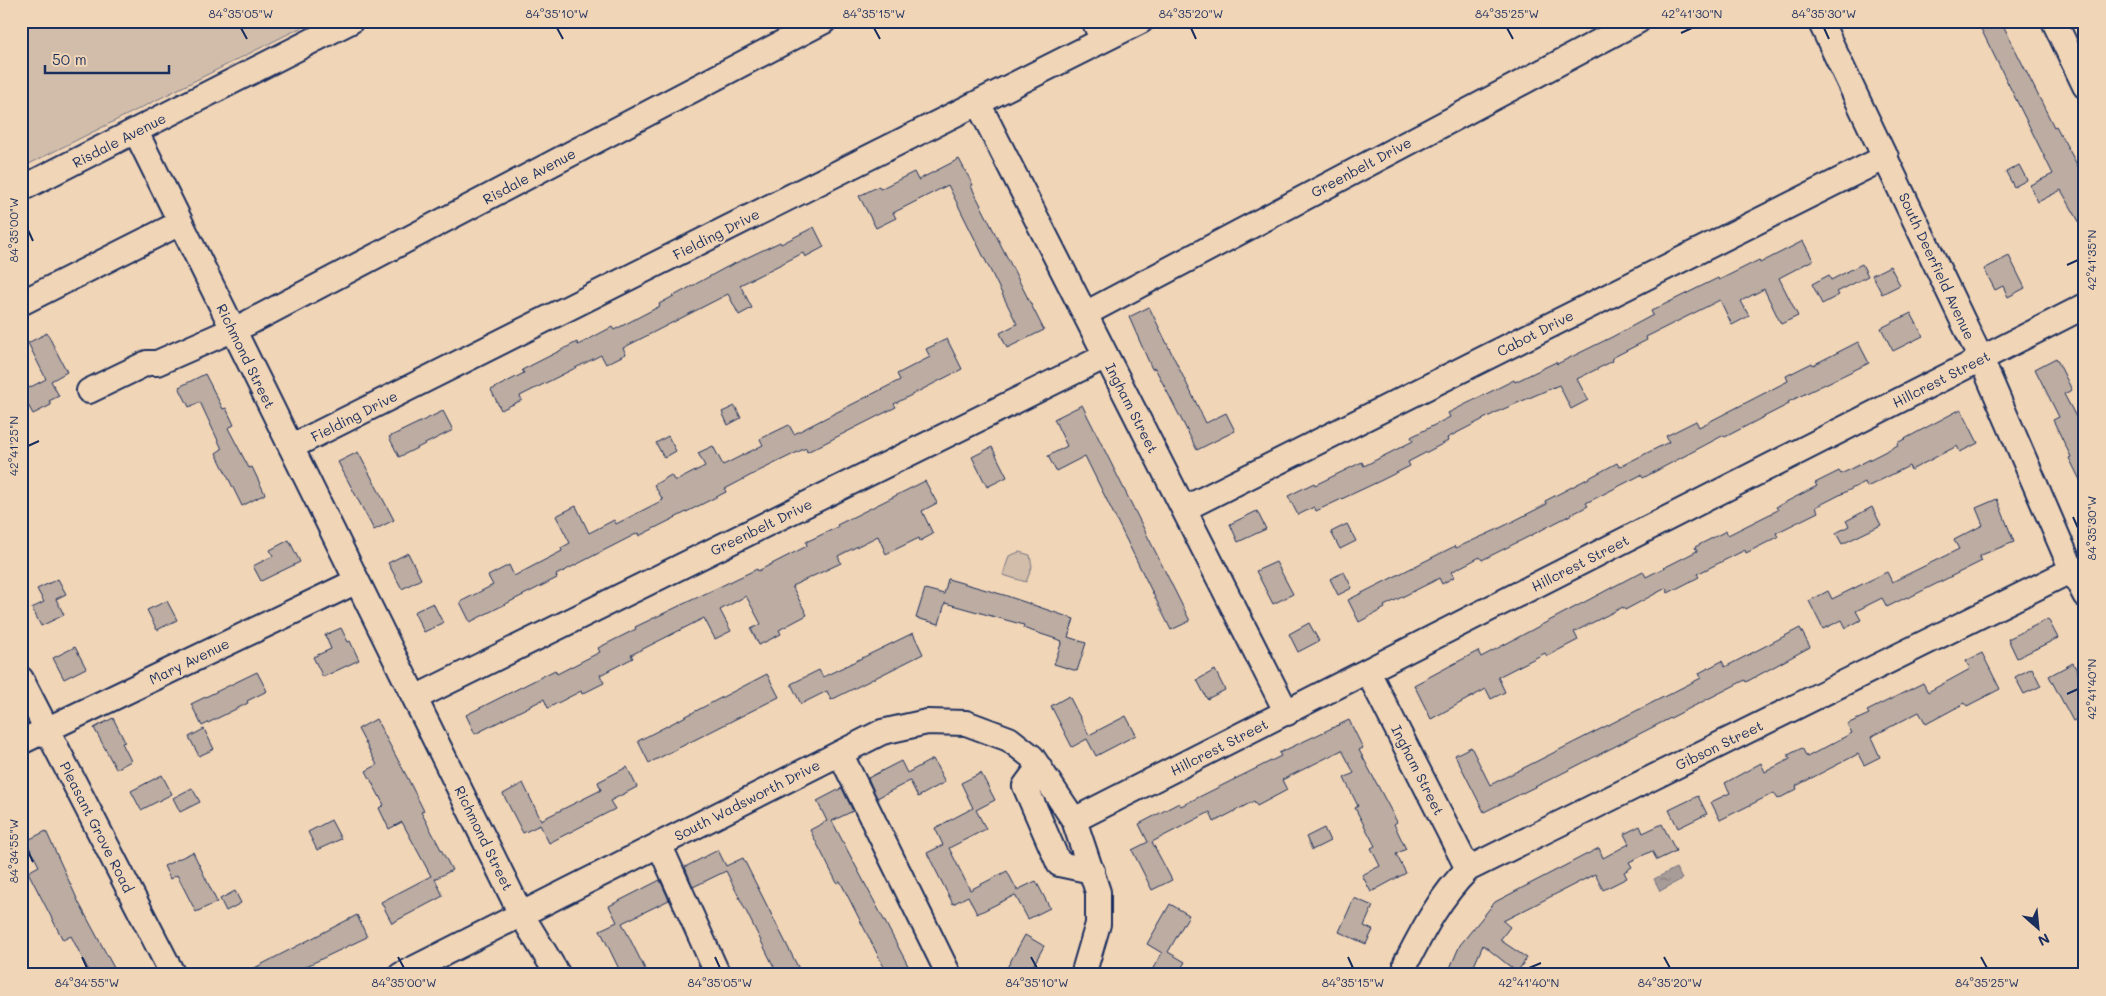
<svg xmlns="http://www.w3.org/2000/svg" width="2106" height="996" viewBox="0 0 2106 996" font-family="Mali,sans-serif">
  <style>
    .park { fill: #d1bdaa; stroke: #767684 }
    .water { fill: url(#water-ripples); stroke: #707081 }
    .building { fill: #bcaca1; stroke: #1b2f5e }
    .lines { fill: none; stroke-linecap: round; stroke-linejoin: round }
    .minor-casing { stroke: #1b2f5e; stroke-width: 28 }
    .minor { stroke: #f1d5b7; stroke-width: 24 }
    .ticks { fill: none; stroke: #1b2f5e; stroke-width: 2 }
    .labels { text-anchor: middle; dominant-baseline: central; stroke-width: 4.5; stroke-linejoin: round; paint-order: stroke }
    .street-label { font-size: 14px; fill: #1b2f5e; stroke: #f1d5b7 }
    .neatline { fill: none; stroke: #1b2f5e; stroke-width: 2 }
    .ticks-label { font-size: 12px; text-anchor: middle; fill: #1b2f5e }
  </style>
  <defs>
    <pattern id="water-ripples" width="26" height="14" patternUnits="userSpaceOnUse" patternTransform="scale(1.25)"><rect width="26" height="14" fill="#a89c98"/><path d="M2 4q2-2 4 0t4 0M15 11q2-2 4 0t4 0" fill="none" stroke="#88807f"/></pattern>
  </defs>
  <rect width="100%" height="100%" fill="#f1d5b7"/>
  <filter id="ink" filterUnits="userSpaceOnUse"><feTurbulence type="fractalNoise" baseFrequency=".02" numOctaves="2"/><feDisplacementMap in="SourceGraphic" scale="10" xChannelSelector="R" yChannelSelector="G"/><feConvolveMatrix kernelMatrix="1 2 1 2 8 2 1 2 1" color-interpolation-filters="sRGB"/></filter>
  <g filter="url(#ink)">
    <path class="park" d="M21,21H314L21,168Z
      M1019,552L1030,555L1032,567L1026,582L1003,575L1009,556Z"/>
    <path class="water" d="M1676,868L1682,879L1660,891L1654,879Z"/>
    <path class="building" d="M1977,21H2001L2054,127L2056,126L2080,170L2085,180V232L2061,190L2038,202L2030,185L2053,174Z
      M959,159L973,185L971,186L1044,330L1007,348L1000,333L1017,324L948,185L893,213L896,218L876,228L859,196L879,186L880,189L914,172L918,180Z
      M2019,165L2027,180L2014,187L2006,172Z
      M814,227L824,247L805,257L803,253L740,285L752,308L739,315L728,294L623,348L626,354L606,364L601,355L520,396L522,400L501,410L491,390L524,373L522,370L577,342L578,345L612,327L614,330L660,306L659,304L725,268L780,242L781,244Z
      M1803,241L1813,260L1779,278L1798,316L1781,324L1764,289L1741,301L1749,316L1732,325L1720,300L1646,337L1647,340L1612,358L1613,361L1577,379L1588,400L1571,409L1559,385L1499,411L1447,438L1448,441L1408,462L1410,466L1382,480L1316,511L1314,507L1298,515L1288,496L1314,483L1315,485L1362,462L1364,466L1413,441L1411,437L1450,417L1448,413L1514,380L1515,382L1556,362L1557,364L1612,337L1653,315L1651,311L1718,278L1719,280L1759,260L1760,263Z
      M2009,256L2025,288L2008,297L2003,286L1995,290L1984,269Z
      M1862,264L1868,276L1837,292L1839,295L1822,304L1812,284L1829,275L1831,280Z
      M1890,266L1900,285L1882,294L1872,275Z
      M1149,307L1206,423L1226,413L1235,431L1197,450L1155,368L1152,369L1129,317Z
      M1911,313L1923,336L1893,351L1881,328Z
      M47,333L67,372L51,381L59,396L49,401L51,405L33,414L21,392L46,379L28,343Z
      M947,339L962,369L894,404L896,407L807,452L806,448L759,471L725,489L726,492L639,536L638,533L556,575L557,578L470,622L460,602L493,585L488,576L509,565L514,576L562,551L561,548L570,543L556,516L576,506L589,533L614,520L616,524L663,500L654,485L671,475L674,480H678L705,466L698,453L713,446L723,465L763,445L760,439L789,425L794,434L900,380L897,374L930,357L926,349Z
      M1858,342L1869,363L1788,402L1789,404L1725,437L1724,435L1643,478L1641,475L1586,503L1588,506L1522,540L1482,560L1480,557L1451,572L1454,577L1442,584L1439,578L1432,582L1384,606L1385,608L1359,622L1348,600L1455,546L1456,548L1496,530L1547,504L1545,501L1589,478L1617,463L1619,467L1669,442L1666,436L1696,421L1699,427L1788,381L1786,376L1812,363L1813,365Z
      M2056,358L2072,390L2064,394L2085,434V490L2069,458L2071,457L2053,420L2059,417L2035,369Z
      M205,374L223,409L226,408L234,425L228,428L249,468L252,467L265,494L242,506L216,453L222,449L200,402L189,407L179,387Z
      M1082,405L1190,621L1171,630L1085,456L1056,471L1048,456L1067,446L1054,419Z
      M735,406L741,418L728,425L722,412Z
      M1961,409L1978,443L1960,452L1957,446L1911,470L1909,466L1867,487L1865,482L1816,507L1818,512L1776,533L1778,537L1746,553L1745,550L1697,574L1699,577L1668,593L1666,588L1625,610L1623,607L1574,632L1578,640L1547,656L1545,653L1498,677L1505,692L1491,699L1486,689L1431,719L1414,685L1478,651L1481,657L1643,571L1646,577L1697,551L1695,547L1726,531L1728,535L1778,510L1776,507L1817,486L1815,483L1839,471L1841,474L1898,445L1897,443Z
      M443,411L453,430L399,457L389,437Z
      M668,436L676,451L664,458L656,443Z
      M992,447L1007,477L987,487L972,457Z
      M358,452L394,520L374,530L338,462Z
      M925,481L937,503L922,511L933,534L920,541L919,538L886,554L878,536L838,556L841,563L792,586L807,615L779,630L781,634L759,645L751,629L761,624L746,596L720,610L731,631L715,639L704,618L631,655L633,658L600,675L604,683L582,694L581,691L548,708L544,699L475,734L466,715L555,670L557,674L600,652L598,648L636,629L635,627L757,569L758,571L807,546L806,542L838,527L837,525Z
      M1997,499L2014,542L1979,556L1982,561L1908,598L1907,597L1887,607L1882,598L1856,611L1861,620L1846,628L1842,620L1823,629L1809,601L1828,591L1832,599L1887,572L1892,582L1959,549L1954,540L1983,525L1976,508Z
      M1872,507L1881,525L1842,544L1836,533L1849,526L1846,521Z
      M1257,511L1266,529L1238,542L1230,524Z
      M1347,524L1356,541L1340,549L1331,532Z
      M289,540L300,562L261,581L253,566L273,556L270,550Z
      M408,553L421,579L402,589L388,563Z
      M1276,562L1293,594L1273,604L1256,571Z
      M1344,572L1352,588L1338,595L1330,579Z
      M58,579L66,594L56,599L64,615L41,626L32,608L44,602L37,589Z
      M948,579L1004,595L1074,619L1068,637L1086,643L1077,671L1054,664L1062,641L1023,628L1024,625L945,603L939,624L916,618L925,589L944,594Z
      M167,601L177,620L157,630L147,610Z
      M433,603L443,623L424,632L414,612Z
      M2048,619L2058,638L2017,658L2008,639Z
      M1309,623L1319,641L1298,652L1289,634Z
      M341,628L348,642L350,641L359,660L323,677L313,657L331,649L325,635Z
      M1800,628L1810,647L1746,682L1745,680L1555,777L1484,812L1455,755L1471,747L1490,785L1701,678L1699,673L1722,661L1725,667Z
      M913,633L923,654L831,700L827,691L801,704L791,684L819,670L823,677Z
      M75,647L86,668L64,679L53,658Z
      M1982,653L2000,689L1967,706L1965,703L1926,724L1919,712L1871,737L1880,757L1864,765L1858,754L1796,786L1797,789L1778,799L1774,793L1720,820L1711,802L1730,793L1725,783L1761,763L1765,772L1790,759L1788,755L1802,748L1807,757L1852,733L1847,724L1869,714L1867,711L1923,683L1928,692L1970,669L1966,661Z
      M2073,663L2085,686V715L2073,721L2049,676Z
      M2032,668L2041,686L2024,694L2015,677Z
      M1215,670L1225,690L1207,699L1197,680Z
      M257,672L267,691L247,701L248,703L202,726L191,704Z
      M767,674L779,697L649,763L638,741Z
      M1069,696L1089,735L1126,716L1136,735L1096,756L1087,739L1072,747L1051,706Z
      M113,718L125,742L122,743L131,761L116,769L94,728Z
      M376,719L406,775L424,811L421,812L452,870L435,879L443,896L392,923L381,902L431,876L402,822L389,829L379,808L384,805L366,771L377,765L358,729Z
      M1349,720L1363,748L1359,750L1397,822L1394,824L1406,849L1396,854L1406,873L1371,892L1362,875L1380,866L1371,848L1375,846L1355,808L1358,806L1344,778L1354,773L1342,750L1282,780L1287,790L1257,806L1254,801L1214,822L1210,812L1152,842L1172,880L1152,890L1132,850L1148,842L1139,824L1179,803L1181,806L1281,756L1279,753Z
      M204,729L214,749L199,756L189,737Z
      M933,759L945,782L918,797L910,781L877,798L868,778L901,761L907,773Z
      M627,767L637,787L610,801L615,809L549,843L540,825L523,833L503,794L523,783L541,820L601,790L598,782Z
      M981,773L995,800L976,810L986,829L949,848L970,890L1007,871L1017,890L1036,881L1050,908L1028,919L1015,895L977,914L968,896L953,904L927,853L943,845L935,828L973,808L961,783Z
      M162,775L172,794L141,810L131,791Z
      M192,788L200,802L180,812L173,798Z
      M842,788L853,811L832,821L913,975H888L840,881L837,883L810,830L827,821L817,801Z
      M1698,796L1707,814L1678,828L1669,810Z
      M331,820L341,839L317,850L308,832Z
      M1662,824L1676,851L1657,860L1652,851L1629,862L1632,867L1624,872L1627,878L1603,890L1595,874L1503,921L1510,927L1500,940L1527,958L1517,972L1483,945L1470,975H1447L1460,945L1495,902L1599,848L1603,858L1629,844L1624,834L1640,826L1643,833Z
      M1324,828L1330,841L1312,850L1306,837Z
      M46,831L79,903L114,968L100,975H91L71,936L63,940L28,872L39,866L26,841Z
      M718,850L726,866L743,858L802,975H778L726,871L693,887L685,867Z
      M193,852L217,902L196,912L177,875L170,879L164,866Z
      M660,880L669,900L622,923L648,975H622L600,930L617,922L609,906Z
      M235,891L241,903L226,911L220,899Z
      M1354,898L1373,906L1364,926L1373,930L1366,944L1339,932Z
      M1170,904L1189,915L1168,952L1185,962L1177,975H1149L1162,953L1147,944Z
      M357,915L367,937L288,975H241Z
      M1025,935L1044,946L1028,975H1003Z"/>
    <g class="lines">
      <g class="minor-casing">
        <path id="minor" d="M1094,21L1103,40
          M1820,21L1981,359L2072,570L2085,595
          M2054,21L2085,86
          M978,103L1287,713
          M136,132L521,914L558,975
          M21,189L351,21
          M21,303L180,223
          M1085,314L1638,21
          M89,391L147,363H157L248,323L824,21
          M291,447L1141,21
          M1184,509L1886,157
          M1368,672L1468,869
          M21,679L173,975
          M415,698L1106,356
          M21,742L357,581
          M840,753L949,975
          M1039,767L1025,786L1059,864L1092,871
          M1074,820L2085,306
          M659,844L718,975
          M1406,963C1424,928 1440,897 1468,869L2072,570
          M401,975L882,732L927,722L966,723L1009,739L1032,757L1074,820L1098,892V924L1083,975"/>
      </g>
      <use href="#minor" class="minor"/>
    </g>
  </g>
  <path class="ticks" d="M241,28L247,39M557,28L563,39M874,28L880,39M1191,28L1196,39M1507,28L1513,39M1824,28L1829,39M1681,33L1692,28M28,230L33,241M2067,265L2078,260M28,446L39,441M2073,517L2078,528M2067,694L2078,689M28,851L33,862M82,957L87,968M398,957L404,968M715,957L720,968M1031,957L1037,968M1348,957L1353,968M1664,957L1670,968M1981,957L1987,968M1529,968L1541,963"/>
  <g class="labels">
    <g class="street-label">
      <text transform="translate(119 140) rotate(-27)">Risdale Avenue</text>
      <text transform="translate(1361 167) rotate(-28)">Greenbelt Drive</text>
      <text transform="translate(529 176) rotate(-28)">Risdale Avenue</text>
      <text transform="translate(716 234) rotate(-27)">Fielding Drive</text>
      <text transform="translate(1937 266) rotate(65)">South Deerfield Avenue</text>
      <text transform="translate(1535 333) rotate(-27)">Cabot Drive</text>
      <text transform="translate(246 356) rotate(64)">Richmond Street</text>
      <text transform="translate(1941 379) rotate(-27)">Hillcrest Street</text>
      <text transform="translate(1132 408) rotate(63)">Ingham Street</text>
      <text transform="translate(354 416) rotate(-27)">Fielding Drive</text>
      <text transform="translate(761 527) rotate(-26)">Greenbelt Drive</text>
      <text transform="translate(1580 563) rotate(-27)">Hillcrest Street</text>
      <text transform="translate(189 661) rotate(-26)">Mary Avenue</text>
      <text transform="translate(1719 745) rotate(-26)">Gibson Street</text>
      <text transform="translate(1219 747) rotate(-27)">Hillcrest Street</text>
      <text transform="translate(1418 770) rotate(63)">Ingham Street</text>
      <text transform="translate(747 800) rotate(-27)">South Wadsworth Drive</text>
      <text transform="translate(97 827) rotate(63)">Pleasant Grove Road</text>
      <text transform="translate(484 838) rotate(64)">Richmond Street</text>
    </g>
  </g>
  <rect width="2106" height="996" fill="none" stroke="#f1d5b7" stroke-width="55"/>
  <g transform="translate(2038 928) rotate(153)" stroke="#f1d5b7" stroke-width="4" paint-order="stroke">
  <path d="M0-4L9 19L0 12L-9 19Z" fill="#1b2f5e"/>
  <text y="-8" font-size="14" font-weight="bold" text-anchor="middle" fill="#1b2f5e">N</text>
  </g>
  <path d="M45 65v8h124v-8" fill="none" stroke="#1b2f5e" stroke-width="2.5"/>
  <text x="52" y="65" font-size="15" fill="#1b2f5e" stroke="#f1d5b7" stroke-width="4" paint-order="stroke">50 m</text>
  <rect x="28" y="28" width="2050" height="940" class="neatline"/>
  <g class="ticks-label">
    <text x="241" y="18">84°35'05"W</text>
    <text x="557" y="18">84°35'10"W</text>
    <text x="874" y="18">84°35'15"W</text>
    <text x="1191" y="18">84°35'20"W</text>
    <text x="1507" y="18">84°35'25"W</text>
    <text x="1692" y="18">42°41'30"N</text>
    <text x="1824" y="18">84°35'30"W</text>
    <text transform="translate(14 230) rotate(-90)" y="4">84°35'00"W</text>
    <text transform="translate(2092 260) rotate(-90)" y="4">42°41'35"N</text>
    <text transform="translate(14 446) rotate(-90)" y="4">42°41'25"N</text>
    <text transform="translate(2092 528) rotate(-90)" y="4">84°35'30"W</text>
    <text transform="translate(2092 689) rotate(-90)" y="4">42°41'40"N</text>
    <text transform="translate(14 851) rotate(-90)" y="4">84°34'55"W</text>
    <text x="87" y="987">84°34'55"W</text>
    <text x="404" y="987">84°35'00"W</text>
    <text x="720" y="987">84°35'05"W</text>
    <text x="1037" y="987">84°35'10"W</text>
    <text x="1353" y="987">84°35'15"W</text>
    <text x="1529" y="987">42°41'40"N</text>
    <text x="1670" y="987">84°35'20"W</text>
    <text x="1987" y="987">84°35'25"W</text>
  </g>
</svg>
